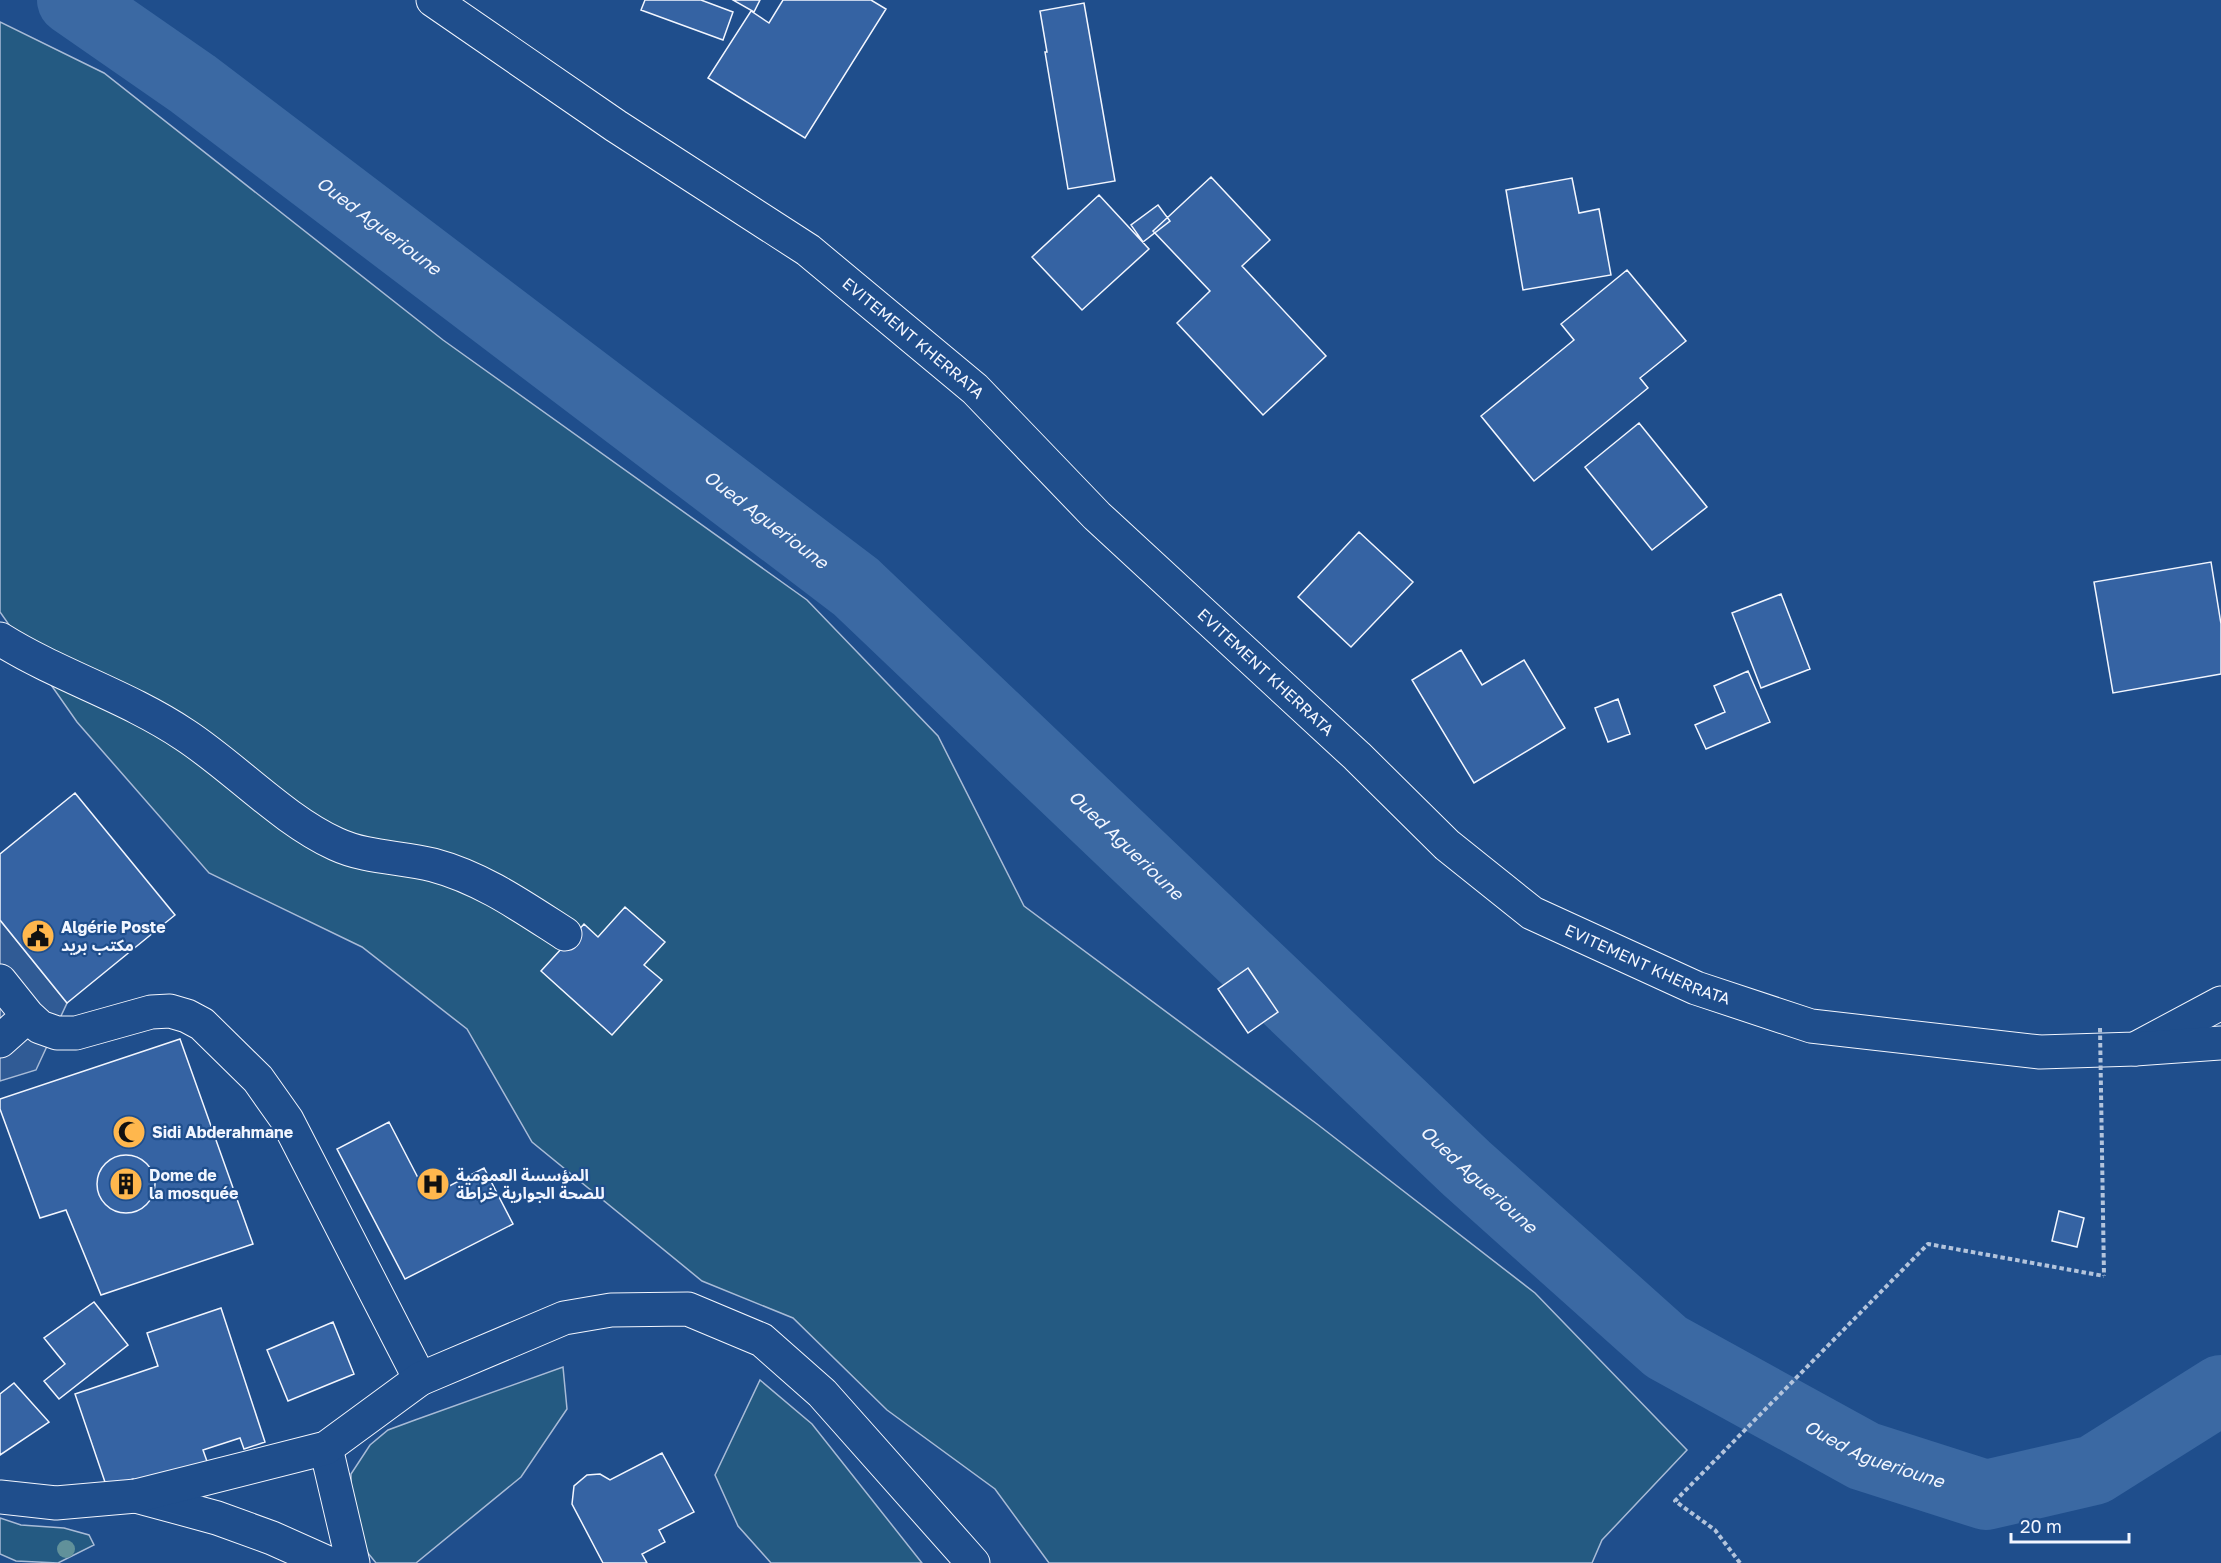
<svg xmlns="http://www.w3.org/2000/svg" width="2221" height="1563" viewBox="0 0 2221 1563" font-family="'Golos Text','Noto Sans Arabic',sans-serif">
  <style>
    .green { fill: #245a82; stroke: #a8bbd7; stroke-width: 1.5 }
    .parking { fill: #305b95; stroke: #a8bbd7; stroke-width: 1.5 }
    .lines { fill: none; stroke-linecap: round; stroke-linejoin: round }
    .river { stroke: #3b69a3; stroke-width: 70 }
    .building { fill: #3563a3; stroke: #f2f6ff; stroke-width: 1.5 }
    .minor-casing { stroke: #f2f6ff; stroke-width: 35 }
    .major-casing { stroke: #f2f6ff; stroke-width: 35 }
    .path { stroke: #b3c4dc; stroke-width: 4; stroke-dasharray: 4.5 3; stroke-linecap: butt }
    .minor { stroke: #1f4e8c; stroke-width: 33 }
    .major { stroke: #1f4e8c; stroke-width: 33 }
    .path-bridge { stroke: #b3c4dc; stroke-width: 4; stroke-dasharray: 4.5 3; stroke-linecap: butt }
    .tree { fill: #61919a }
    .labels { text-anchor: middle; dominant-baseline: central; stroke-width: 4.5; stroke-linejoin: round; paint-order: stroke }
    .street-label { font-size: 16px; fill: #f2f6ff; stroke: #1f4e8c }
    .poi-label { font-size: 16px; font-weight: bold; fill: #f2f6ff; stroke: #1f4e8c; text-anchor: start }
    .water-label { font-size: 18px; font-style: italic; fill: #f2f6ff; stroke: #1f4e8c }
  </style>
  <rect width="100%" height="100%" fill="#1f4e8c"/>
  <path class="green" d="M0,22L104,73L443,340L807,600L938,736L1024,906L1317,1124L1535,1293L1687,1450L1602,1540L1592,1563H1049L995,1489L887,1410L793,1318L702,1281L532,1142L467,1029L362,947L209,873L77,722L0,612Z
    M563,1367L567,1409L521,1477L416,1563H376L355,1537L351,1502V1474L370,1445L388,1430L415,1420Z
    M760,1380L812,1424L922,1563H771L738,1526L715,1475Z
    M0,1518L21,1525L64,1528L89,1535L94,1545L58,1563L16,1561L0,1554Z"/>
  <path class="parking" d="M0,920L67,1003L36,1070L0,1081Z"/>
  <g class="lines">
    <path class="river" id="s1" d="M72,0L193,84L856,587L1466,1168L1666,1347L1864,1456L1986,1495L2094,1470L2221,1390"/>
  </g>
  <path class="building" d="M645,0H701L733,12L723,40L641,10Z
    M733,0H760L754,12Z
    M783,0H871L886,9L805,138L708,78L751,11L769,23Z
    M1084,3L1115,181L1068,189L1045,52H1047L1040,11Z
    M1211,177L1270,240L1242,266L1326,356L1263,415L1177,323L1210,291L1153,231Z
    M1572,178L1579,213L1599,209L1611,275L1523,290L1506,190Z
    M1099,195L1149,249L1082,310L1032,257Z
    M1158,205L1170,221L1143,242L1131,225Z
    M1627,270L1686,341L1640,378L1648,388L1534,481L1481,416L1574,340L1561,324Z
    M1639,423L1707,507L1652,550L1585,467Z
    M1359,532L1413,582L1351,647L1298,597Z
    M2211,562L2221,624V674L2113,693L2094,582Z
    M1781,594L1810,669L1761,688L1732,613Z
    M1461,650L1482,685L1524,660L1565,728L1474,783L1412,680Z
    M1748,671L1770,722L1706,749L1695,725L1725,712L1714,686Z
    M1618,699L1630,734L1608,742L1595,708Z
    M75,793L175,915L67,1003L0,920V854Z
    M625,907L665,942L644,965L662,980L612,1035L541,971L584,924L598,937Z
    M1248,968L1278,1012L1248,1033L1218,989Z
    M180,1039L253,1244L101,1295L66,1210L40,1218L0,1109V1099Z
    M389,1122L428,1197L484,1168L513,1224L405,1279L337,1149Z
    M97 1184a29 29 0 1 1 58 0a29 29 0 1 1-58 0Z
    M2059,1211L2084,1218L2077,1247L2052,1241Z
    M94,1302L128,1345L59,1399L44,1381L65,1364L44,1338Z
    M221,1308L265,1442L244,1449L240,1438L203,1450L209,1467L136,1491L133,1479L107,1488L75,1394L158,1366L147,1333Z
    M333,1322L354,1374L288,1401L267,1350Z
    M14,1383L49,1422L0,1455V1394Z
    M662,1453L694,1512L659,1530L665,1542L642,1554L647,1563H603L572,1504L574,1486L587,1475L600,1474L610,1480Z"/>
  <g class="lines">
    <g class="minor-casing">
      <path id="minor" d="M0,639C59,676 127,696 185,735C234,767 283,820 336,844C366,858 401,857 433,865C482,878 523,907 565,934
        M0,981L28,1016L40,1027L57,1033H76L151,1012L170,1011L187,1016L202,1024L258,1079L287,1120L420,1379
        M0,1041L28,1016
        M2135,1049L2221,1003
        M326,1448L353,1563
        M136,1496L217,1518L272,1538L328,1563"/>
    </g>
    <g class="major-casing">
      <g id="major">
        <path id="s2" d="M433,0L616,126L808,250L975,389L1097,516L1357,756L1447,845L1532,913L1696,988L1811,1026L2040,1052L2135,1049L2221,1043"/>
        <path d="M0,1497L56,1503L136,1496L326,1448L420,1379L564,1318L611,1310L688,1309L762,1340L822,1393L973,1563"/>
      </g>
    </g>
    <path class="path" d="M1740,1563L1715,1530L1675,1501L1928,1244L2104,1276"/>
    <use href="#minor" class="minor"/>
    <use href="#major" class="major"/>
    <path class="path-bridge" d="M2100,1028L2104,1276"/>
  </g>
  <circle class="tree" cx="66" cy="1549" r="9"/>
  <defs>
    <g id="civic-disc" transform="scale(1.725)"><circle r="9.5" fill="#ffb74d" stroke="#1f4e8c"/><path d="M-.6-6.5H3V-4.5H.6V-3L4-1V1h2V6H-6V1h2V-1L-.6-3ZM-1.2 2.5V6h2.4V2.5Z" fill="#111"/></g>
    <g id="mosque-disc" transform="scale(1.725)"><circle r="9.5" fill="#ffb74d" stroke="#1f4e8c"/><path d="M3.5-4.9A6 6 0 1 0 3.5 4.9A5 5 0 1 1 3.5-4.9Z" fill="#111"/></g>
    <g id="building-disc" transform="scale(1.725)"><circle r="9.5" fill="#ffb74d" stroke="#1f4e8c"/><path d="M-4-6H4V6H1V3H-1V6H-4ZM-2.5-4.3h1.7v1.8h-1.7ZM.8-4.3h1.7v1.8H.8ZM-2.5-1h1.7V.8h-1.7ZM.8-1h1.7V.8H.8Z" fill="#111"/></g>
    <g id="hospital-disc" transform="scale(1.725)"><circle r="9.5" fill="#ffb74d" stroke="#1f4e8c"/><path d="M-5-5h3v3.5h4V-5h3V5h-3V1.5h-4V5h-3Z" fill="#111"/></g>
  </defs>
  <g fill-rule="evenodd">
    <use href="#civic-disc" x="38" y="936"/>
    <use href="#mosque-disc" x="129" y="1132"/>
    <use href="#building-disc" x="126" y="1184"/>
    <use href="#hospital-disc" x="433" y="1184"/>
  </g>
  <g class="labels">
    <g class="street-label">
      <text stroke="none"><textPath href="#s2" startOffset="588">EVITEMENT KHERRATA</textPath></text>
      <text stroke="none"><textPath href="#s2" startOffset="1074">EVITEMENT KHERRATA</textPath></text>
      <text stroke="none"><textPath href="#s2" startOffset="1560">EVITEMENT KHERRATA</textPath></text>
    </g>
    <g class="poi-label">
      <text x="61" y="927">Algérie Poste<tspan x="61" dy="18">مكتب بريد</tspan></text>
      <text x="152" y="1132">Sidi Abderahmane</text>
      <text x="149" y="1175">Dome de<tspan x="149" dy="18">la mosquée</tspan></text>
      <text x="456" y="1175">المؤسسة العمومية<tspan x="456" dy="18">للصحة الجوارية خراطة</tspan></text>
    </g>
    <g class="water-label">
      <text stroke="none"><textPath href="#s1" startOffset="381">Oued Aguerioune</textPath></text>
      <text stroke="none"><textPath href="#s1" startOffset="867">Oued Aguerioune</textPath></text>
      <text stroke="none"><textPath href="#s1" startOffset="1353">Oued Aguerioune</textPath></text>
      <text stroke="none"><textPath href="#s1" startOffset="1839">Oued Aguerioune</textPath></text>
      <text stroke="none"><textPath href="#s1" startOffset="2325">Oued Aguerioune</textPath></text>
    </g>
  </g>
  <path d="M2011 1533v9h118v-9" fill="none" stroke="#f2f6ff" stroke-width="3"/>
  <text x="2020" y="1533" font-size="18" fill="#f2f6ff" stroke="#1f4e8c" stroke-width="4.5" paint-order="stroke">20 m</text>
</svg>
